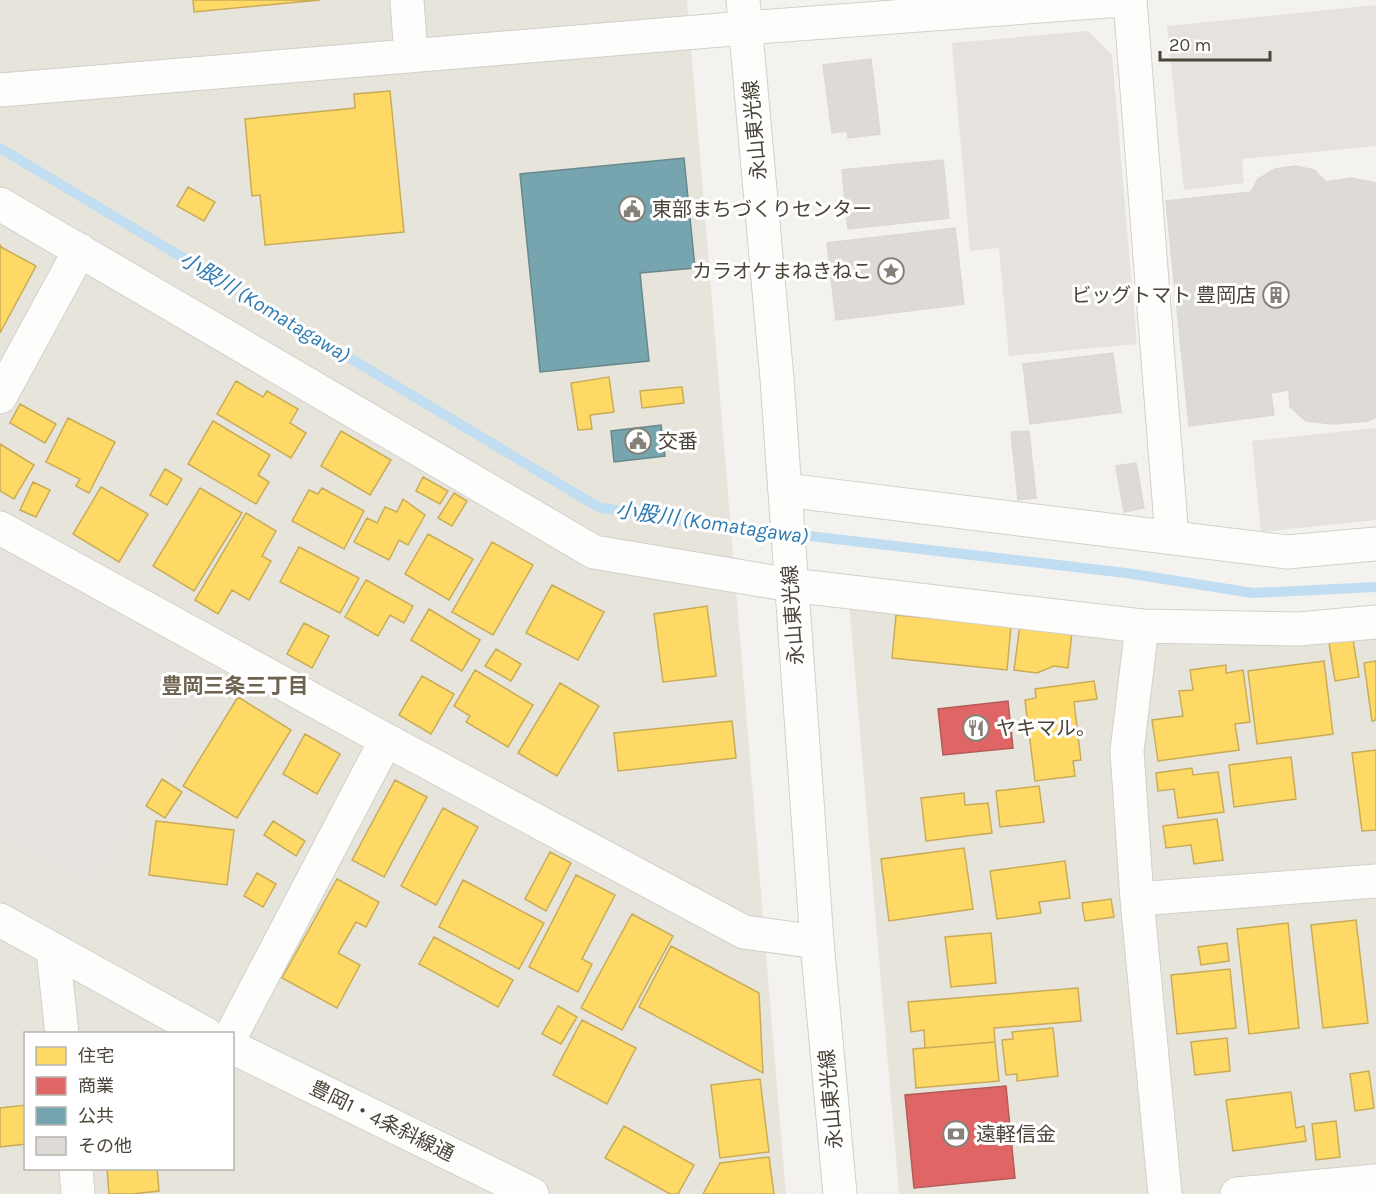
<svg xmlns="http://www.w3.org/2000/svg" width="1376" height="1194" viewBox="0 0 1376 1194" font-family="Karla,'Noto Sans JP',sans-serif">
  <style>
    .residential { fill: #e7e4dc; fill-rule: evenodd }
    .parking { fill: #e6e3df }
    .homes { fill: #ffd966; stroke: #c9ac58; stroke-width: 1.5 }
    .shops { fill: #e06666; stroke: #b35c58; stroke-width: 1.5 }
    .public { fill: #76a5af; stroke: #69888c; stroke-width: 1.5 }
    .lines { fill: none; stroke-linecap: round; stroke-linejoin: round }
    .stream { stroke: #c0ddf1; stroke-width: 10 }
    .building { fill: #dedbd6; stroke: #dcd9d4; stroke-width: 1.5 }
    .minor-casing { stroke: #d2d0cb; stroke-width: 35 }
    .tertiary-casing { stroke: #d2d0cb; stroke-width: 35 }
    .minor { stroke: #fdfdfc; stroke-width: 33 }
    .tertiary { stroke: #fdfdfc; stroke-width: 33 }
    .labels { text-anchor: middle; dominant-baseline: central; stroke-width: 6; stroke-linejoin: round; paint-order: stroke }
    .street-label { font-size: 20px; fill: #4b4439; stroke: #fff }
    .poi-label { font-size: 20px; fill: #4b4439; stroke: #fff; text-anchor: start }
    .water-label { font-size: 21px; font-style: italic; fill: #2e7ab2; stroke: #fff }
    .neighbourhood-label { font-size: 21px; font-weight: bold; fill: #6e6250; stroke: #fff }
  </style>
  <rect width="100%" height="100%" fill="#f4f2ee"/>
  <path class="residential" d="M0,0H687L786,1194H0ZM26,1034H232V1168H26Z
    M849,603L1200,646L1376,632V1194H899Z"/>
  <path class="parking" d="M1376,5V146L1242,159L1244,183L1184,190L1167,26Z
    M1088,31L1112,55L1137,344L1009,356L999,248L970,251L952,43Z
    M1376,428V520L1261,532L1252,441Z
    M0,550L218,672L94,890L0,839Z"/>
  <path class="homes" d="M193,0H320L194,12Z
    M390,91L404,232L265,245L260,195L252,196L245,119L355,108L354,94Z
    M188,187L215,202L204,221L177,206Z
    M0,244L1,247L36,266L0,333Z
    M609,377L614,412L590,415L592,429L578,430L571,383Z
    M236,381L263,397L267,391L298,409L290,423L306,433L291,458L217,414Z
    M682,387L684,403L642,408L640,391Z
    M20,404L56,424L45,443L10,423Z
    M68,418L115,442L89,493L76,486L80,479L46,462Z
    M213,421L270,455L258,475L269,482L256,504L188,464Z
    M341,431L391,460L370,495L321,466Z
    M0,444L34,465L14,499L0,491Z
    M165,469L182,479L167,505L150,495Z
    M423,477L448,491L440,504L416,491Z
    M33,482L50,490L36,517L20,510Z
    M101,487L148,514L119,562L73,534Z
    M200,488L242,513L194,591L153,566Z
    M322,488L364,511L344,549L292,521L309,490L318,494Z
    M454,493L467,501L452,526L438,518Z
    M403,499L425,515L408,545L399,540L389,560L354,542L367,518L377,523L385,507L397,512Z
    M246,513L276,531L262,556L271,561L249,600L232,590L218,614L195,600Z
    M428,534L473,559L449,600L405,574Z
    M492,542L533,565L493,635L452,612Z
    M299,547L359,578L340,613L280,582Z
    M366,580L413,606L404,623L390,615L378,636L345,617Z
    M552,585L604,612L578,660L526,633Z
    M707,606L716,676L663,682L654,614Z
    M429,609L480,640L462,671L411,640Z
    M896,615L1011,626L1007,670L892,658Z
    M304,623L329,636L312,668L287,654Z
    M1020,625L1072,632L1068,668L1054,666L1037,673L1014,670Z
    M1353,640L1359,677L1335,681L1329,643Z
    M496,649L521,664L511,681L485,666Z
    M1324,661L1333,734L1257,744L1248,671Z
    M1376,661V720L1372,721L1364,663Z
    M1226,665V673L1243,670L1250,722L1235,724L1239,750L1158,761L1152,720L1183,716L1179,691L1193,690L1190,670Z
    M475,670L533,705L508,747L466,722L470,716L454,706Z
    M422,676L454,694L431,734L399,715Z
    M1094,681L1097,699L1074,702L1081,760L1073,761L1075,776L1035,781L1025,700L1036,698L1035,689Z
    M560,683L599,706L557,776L518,753Z
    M238,697L291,730L237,818L183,786Z
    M732,721L736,758L618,771L614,733Z
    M305,734L340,754L317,794L283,774Z
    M1376,750V830L1362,831L1352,753Z
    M1291,757L1296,799L1234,807L1229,765Z
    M1192,768L1193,775L1218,772L1224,812L1178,818L1174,789L1158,791L1156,773Z
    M162,779L182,792L165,818L146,806Z
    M395,780L427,797L384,877L352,860Z
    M1039,786L1044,822L1000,827L996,791Z
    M964,793L965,805L988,803L992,833L926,841L921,798Z
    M443,808L478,827L436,905L401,886Z
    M1217,819L1223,860L1194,864L1191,845L1166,848L1163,826Z
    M156,821L234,830L227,885L149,875Z
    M273,821L305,841L296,856L264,835Z
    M964,848L973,909L889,921L881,859Z
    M550,852L571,863L546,911L525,899Z
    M1065,861L1070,898L1039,902L1041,913L997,919L990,871Z
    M257,873L276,884L263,907L244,896Z
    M576,875L615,895L582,959L592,964L578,992L529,967Z
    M337,879L379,902L366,927L356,922L338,953L360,965L337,1008L282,978Z
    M463,880L544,923L519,969L439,927Z
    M1111,899L1114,917L1085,921L1082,903Z
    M632,914L673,936L622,1030L581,1008Z
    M1356,920L1368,1023L1323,1028L1311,925Z
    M1288,923L1299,1028L1249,1034L1237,929Z
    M991,933L996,983L951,987L945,937Z
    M434,937L513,980L498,1007L419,964Z
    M1227,943L1229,961L1201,965L1198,947Z
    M671,946L759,993L763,1073L639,1007Z
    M1230,969L1236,1028L1177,1034L1171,975Z
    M1078,988L1081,1021L994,1028L995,1042L925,1048L924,1030L911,1032L908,1002Z
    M558,1006L577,1017L561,1044L542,1034Z
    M582,1020L636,1048L607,1104L553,1075Z
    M1053,1028L1058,1076L1017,1081V1074L1006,1075L1002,1040L1013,1039L1012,1032Z
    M1227,1038L1230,1071L1195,1075L1191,1042Z
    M995,1042L999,1081L916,1088L913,1049Z
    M1369,1071L1374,1108L1355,1111L1350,1074Z
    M760,1079L769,1152L720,1158L711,1085Z
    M1291,1092L1296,1128L1304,1126L1306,1141L1233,1151L1226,1100Z
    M26,1105V1144L0,1147V1108Z
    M1336,1121L1340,1157L1316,1160L1312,1124Z
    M624,1126L694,1165L678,1194H670L605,1158Z
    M769,1157L774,1194H703L720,1163Z
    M107,1168H157L159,1191L132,1194H109Z"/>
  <path class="shops" d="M1008,701L1013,748L943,755L938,709Z
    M1006,1086L1015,1178L914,1188L905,1095Z"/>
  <path class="public" d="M684,158L695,268L640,273L649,361L540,372L520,174Z
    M661,425L665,456L614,462L611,431Z"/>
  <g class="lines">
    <path class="stream" d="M0,148L598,507L673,520L1126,573L1253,593L1376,587"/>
  </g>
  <path class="building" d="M871,59L880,134L848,138L847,131L832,133L823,65Z
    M943,160L949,218L848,229L842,170Z
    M1295,166L1314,170L1326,182L1351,178L1376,183V417L1368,421L1334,424L1306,421L1290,407L1289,390L1271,393L1274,415L1189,426L1166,201L1251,192L1258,179L1275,169Z
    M955,228L964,304L836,320L827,243Z
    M1113,353L1121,412L1030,424L1023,364Z
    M1029,431L1036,498L1018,500L1011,432Z
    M1136,463L1144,508L1124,512L1116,466Z"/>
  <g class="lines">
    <g class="minor-casing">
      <path id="minor" d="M407,0L411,56
        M1130,0L1172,538
        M0,90L745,28L1121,0
        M0,204L594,552L791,585L1142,626L1298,629L1376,622
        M0,397L80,250
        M785,490L1287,552L1376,544
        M0,528L386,740L744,932L817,942
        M1142,626L1127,751L1137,899L1165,1194
        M1137,899L1376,881
        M53,950L62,1034
        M232,1034L386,740
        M76,1168L78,1194"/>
    </g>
    <g class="tertiary-casing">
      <path id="tertiary" d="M743,0L777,379L817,942L840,1194
        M0,920L206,1034
        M232,1047L532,1194
        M1237,1194L1376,1181"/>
    </g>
    <use href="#minor" class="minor"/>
    <use href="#tertiary" class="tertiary"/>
  </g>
  <defs>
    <g id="civic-ring" transform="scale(1.35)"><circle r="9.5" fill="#fff" stroke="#868178" stroke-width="1.5"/><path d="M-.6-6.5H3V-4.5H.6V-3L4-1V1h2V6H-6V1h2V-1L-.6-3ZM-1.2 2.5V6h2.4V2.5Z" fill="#868178"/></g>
    <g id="sight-ring" transform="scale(1.35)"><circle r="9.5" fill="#fff" stroke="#868178" stroke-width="1.5"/><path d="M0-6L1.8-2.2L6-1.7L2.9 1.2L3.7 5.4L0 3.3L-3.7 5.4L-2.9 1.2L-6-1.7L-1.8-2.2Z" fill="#868178"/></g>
    <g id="building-ring" transform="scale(1.35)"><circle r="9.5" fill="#fff" stroke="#868178" stroke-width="1.5"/><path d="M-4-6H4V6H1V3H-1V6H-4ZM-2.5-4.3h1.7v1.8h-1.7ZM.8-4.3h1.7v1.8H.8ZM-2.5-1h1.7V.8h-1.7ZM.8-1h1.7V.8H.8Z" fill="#868178"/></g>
    <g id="restaurant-ring" transform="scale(1.35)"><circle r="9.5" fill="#fff" stroke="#868178" stroke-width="1.5"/><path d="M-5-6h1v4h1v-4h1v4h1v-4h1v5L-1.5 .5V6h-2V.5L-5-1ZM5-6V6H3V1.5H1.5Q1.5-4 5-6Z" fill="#868178"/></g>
    <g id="bank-ring" transform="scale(1.35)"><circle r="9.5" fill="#fff" stroke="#868178" stroke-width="1.5"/><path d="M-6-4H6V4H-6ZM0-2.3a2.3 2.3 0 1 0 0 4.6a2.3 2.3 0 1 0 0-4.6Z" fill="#868178"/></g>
  </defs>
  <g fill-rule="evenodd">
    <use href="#civic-ring" x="632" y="209"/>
    <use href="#sight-ring" x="891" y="271"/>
    <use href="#building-ring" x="1276" y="295"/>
    <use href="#civic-ring" x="638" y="441"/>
    <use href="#restaurant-ring" x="976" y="728"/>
    <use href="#bank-ring" x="956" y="1134"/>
  </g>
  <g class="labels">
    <g class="street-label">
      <text transform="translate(755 130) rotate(-95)">永山東光線</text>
      <text transform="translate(793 615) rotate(-94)">永山東光線</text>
      <text transform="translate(831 1099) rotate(-95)">永山東光線</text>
      <text transform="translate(382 1121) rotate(26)">豊岡1・4条斜線通</text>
    </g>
    <g class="poi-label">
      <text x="652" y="209">東部まちづくりセンター</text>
      <text x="872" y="271" text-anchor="end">カラオケまねきねこ</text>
      <text x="1256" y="295" text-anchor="end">ビッグトマト 豊岡店</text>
      <text x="658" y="441">交番</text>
      <text x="996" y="728">ヤキマル。</text>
      <text x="976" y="1134">遠軽信金</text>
    </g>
    <g class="water-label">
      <text transform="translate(265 307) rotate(31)">小股川 (Komatagawa)</text>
      <text transform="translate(712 523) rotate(8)">小股川 (Komatagawa)</text>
    </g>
    <g class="neighbourhood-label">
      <text x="235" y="686">豊岡三条三丁目</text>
    </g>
  </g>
  <rect x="24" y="1032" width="210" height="138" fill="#ffffff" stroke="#b7b4b0" stroke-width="1.5"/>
  <rect x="36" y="1047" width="30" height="18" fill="#ffd966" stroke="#b7b4b0" stroke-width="1.5"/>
  <text x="78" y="1062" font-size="18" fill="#4b4439">住宅</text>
  <rect x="36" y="1077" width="30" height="18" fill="#e06666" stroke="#b7b4b0" stroke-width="1.5"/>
  <text x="78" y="1092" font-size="18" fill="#4b4439">商業</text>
  <rect x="36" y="1107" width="30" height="18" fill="#76a5af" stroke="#b7b4b0" stroke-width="1.5"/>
  <text x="78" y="1122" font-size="18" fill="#4b4439">公共</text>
  <rect x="36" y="1137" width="30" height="18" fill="#dedbd6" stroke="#b7b4b0" stroke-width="1.5"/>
  <text x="78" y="1152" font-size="18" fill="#4b4439">その他</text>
  <path d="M1160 51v9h110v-9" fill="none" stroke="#4b4439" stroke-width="3"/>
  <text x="1169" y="51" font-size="18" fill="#4b4439" stroke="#ffffff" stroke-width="4.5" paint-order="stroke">20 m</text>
</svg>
